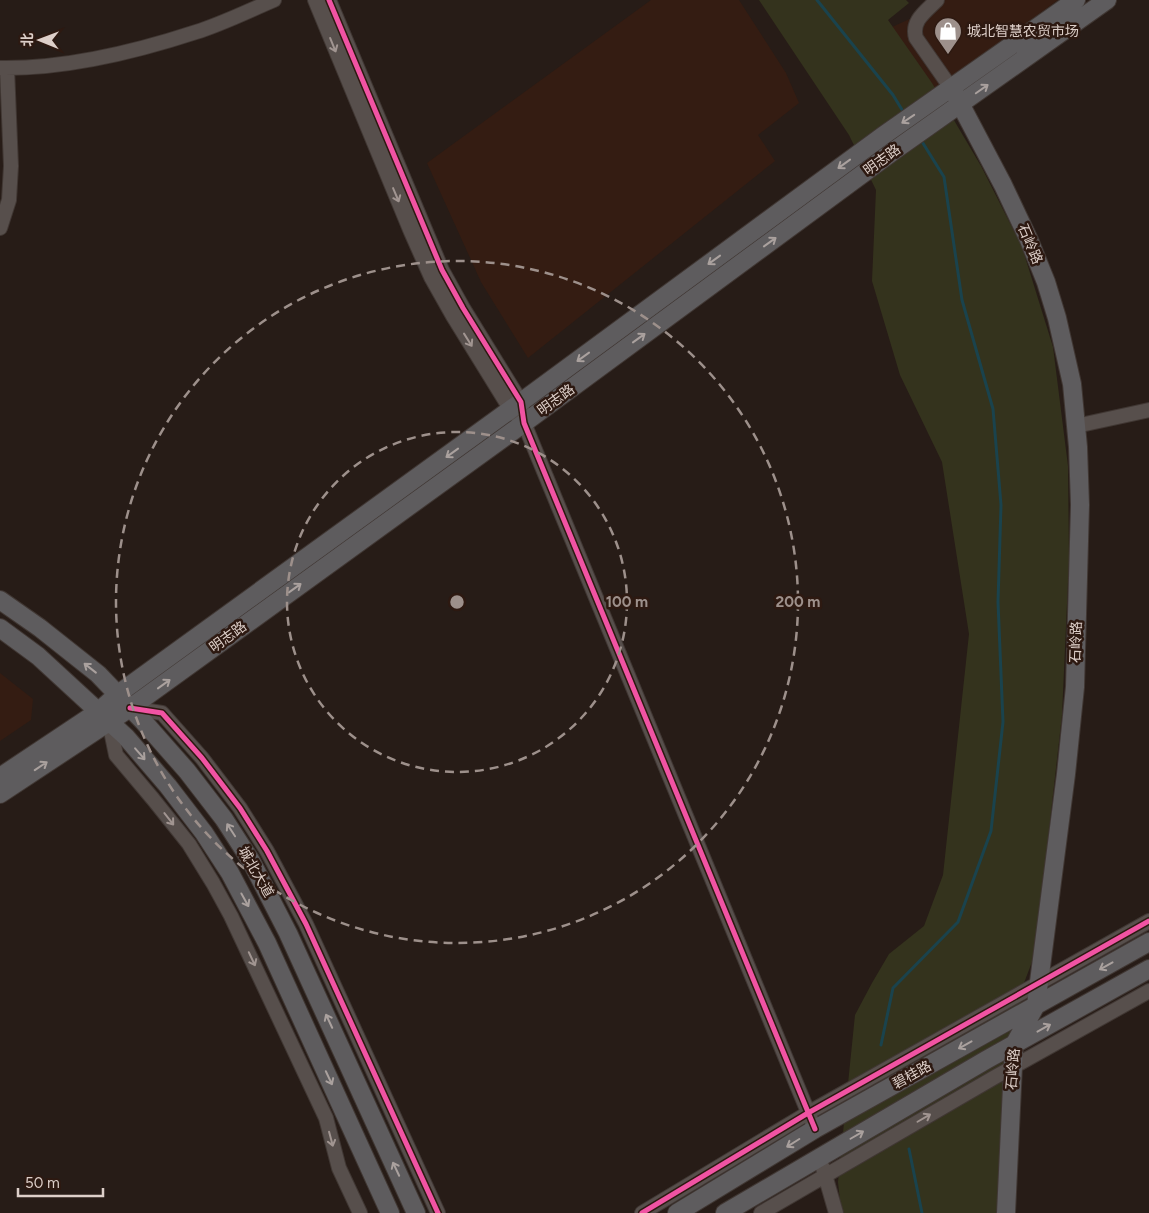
<svg xmlns="http://www.w3.org/2000/svg" width="1149" height="1213" viewBox="0 0 1149 1213" font-family="Figtree,'Noto Sans SC',sans-serif">
  <style>
    .built { fill: #341c12 }
    .green { fill: #34331d }
    .lines { fill: none; stroke-linecap: round; stroke-linejoin: round }
    .stream { stroke: #1a434d; stroke-width: 3 }
    .minor-casing { stroke: #403733; stroke-width: 16 }
    .major-casing { stroke: #403733; stroke-width: 20 }
    .minor { stroke: #574f4c; stroke-width: 14 }
    .major { stroke: #5e5c5e; stroke-width: 18 }
    .cycleway-casing { stroke: #2d1911; stroke-width: 8 }
    .cycleway { stroke: #f153a3; stroke-width: 5 }
    .oneway { stroke: #a19591 }
    .oneway2 { stroke: #aaa19e }
    .ring { fill: none; stroke: #9d908b; stroke-width: 2.5; stroke-dasharray: 9 6 }
    .labels { text-anchor: middle; dominant-baseline: central; stroke-width: 5; stroke-linejoin: round; paint-order: stroke }
    .poi-label { font-size: 14px; fill: #ddcfc9; stroke: #2d1911; text-anchor: start }
    .street-label { font-size: 14px; fill: #ddcfc9; stroke: #2d1911 }
    .centre { fill: #9d908b; stroke: #2d1911; stroke-width: 2.5 }
    .ring-label { font-size: 15px; text-anchor: middle; font-weight: bold; fill: #9d908b; stroke: #2d1911; stroke-width: 5; stroke-linejoin: round; paint-order: stroke }
  </style>
  <rect width="100%" height="100%" fill="#271c17"/>
  <path class="built" d="M651,0H739L786,73L799,103L758,135L775,161L528,358L481,282L427,163Z
    M928,0H1058L936,90L892,27L914,17Z
    M0,673L33,699L31,720L0,741Z"/>
  <path class="green" d="M759,0H906L909,3L888,20L932,83L981,166L1022,247L1053,347L1068,466L1069,559L1062,715L1035,954L1024,983L1004,1113L999,1213H844L840,1201L838,1182L855,1015L872,983L889,954L924,926L943,875L969,634L942,462L900,375L872,281L876,190L849,135Z"/>
  <g class="lines">
    <path class="stream" d="M817,0L893,95L904,113
      M881,1045L893,988L958,922L991,831L1003,722L998,602L1001,505L993,409L962,300L944,177L921,140
      M909,1149L922,1213"/>
    <g class="minor-casing">
      <path id="minor" d="M315,0L411,232L431,277L453,316L511,410L517,416
        M329,0L442,270L463,308L521,402L524,423L815,1129
        M937,0C925,12 911,21 916,38L951,88
        M0,68C65,69 135,52 196,32C222,24 248,11 274,0
        M0,228L9,200L11,166L7,68
        M1076,426L1149,410
        M130,708L162,713L202,758L240,808L267,851L306,924L438,1213
        M109,721L116,755L153,799L189,844L213,883L231,916L326,1118L339,1168L360,1213
        M823,1168L836,1213
        M642,1213L808,1113L1149,921
        M761,1213L995,1077L1149,991"/>
    </g>
    <g class="major-casing">
      <path id="major" d="M955,94L1003,185L1029,240L1046,282L1057,318L1072,384L1078,447L1080,505L1075,687L1066,774L1036,1005L1014,1045L1006,1213
        M0,600L40,628L98,674L143,721L187,771L224,819L251,861L288,933L416,1213
        M0,628L38,656L126,737L168,786L204,833L230,873L267,943L390,1213
        M0,777L99,711L118,694L521,402L884,135L1076,0
        M0,794L130,708L524,423L895,150L1107,0
        M677,1213L815,1129L1149,942
        M725,1213L986,1060L1149,969"/>
    </g>
    <use href="#minor" class="minor"/>
    <use href="#major" class="major"/>
    <g class="cycleway-casing">
      <path id="cycleway" d="M329,0L442,270L463,308L521,402L524,423L815,1129
        M130,708L162,713L202,758L240,808L267,851L306,924L438,1213
        M642,1213L808,1113L1149,921"/>
    </g>
    <use href="#cycleway" class="cycleway"/>
  </g>
  <defs><path id="oneway-shaft" d="M-6 0H5M1.5-3L5.5 0L1.5 3" fill="none" stroke-width="1.6" stroke-linecap="round" stroke-linejoin="round" transform="scale(1.25)"/></defs>
  <g class="oneway">
    <use href="#oneway-shaft" transform="translate(333 45) rotate(68)"/>
    <use href="#oneway-shaft" transform="translate(396 195) rotate(67)"/>
    <use href="#oneway-shaft" transform="translate(468 340) rotate(58)"/>
    <use href="#oneway-shaft" transform="translate(169 819) rotate(52)"/>
    <use href="#oneway-shaft" transform="translate(252 959) rotate(65)"/>
    <use href="#oneway-shaft" transform="translate(924 1118) rotate(-30)"/>
    <use href="#oneway-shaft" transform="translate(331 1139) rotate(75)"/>
  </g>
  <g class="oneway2">
    <use href="#oneway-shaft" transform="translate(982 89) rotate(-35)"/>
    <use href="#oneway-shaft" transform="translate(908 119) rotate(146)"/>
    <use href="#oneway-shaft" transform="translate(844 164) rotate(144)"/>
    <use href="#oneway-shaft" transform="translate(770 242) rotate(-36)"/>
    <use href="#oneway-shaft" transform="translate(714 260) rotate(144)"/>
    <use href="#oneway-shaft" transform="translate(639 338) rotate(-36)"/>
    <use href="#oneway-shaft" transform="translate(583 357) rotate(144)"/>
    <use href="#oneway-shaft" transform="translate(452 453) rotate(144)"/>
    <use href="#oneway-shaft" transform="translate(295 588) rotate(-36)"/>
    <use href="#oneway-shaft" transform="translate(90 668) rotate(-142)"/>
    <use href="#oneway-shaft" transform="translate(164 684) rotate(-36)"/>
    <use href="#oneway-shaft" transform="translate(140 754) rotate(49)"/>
    <use href="#oneway-shaft" transform="translate(41 766) rotate(-34)"/>
    <use href="#oneway-shaft" transform="translate(231 830) rotate(-123)"/>
    <use href="#oneway-shaft" transform="translate(245 900) rotate(61)"/>
    <use href="#oneway-shaft" transform="translate(1106 966) rotate(151)"/>
    <use href="#oneway-shaft" transform="translate(329 1021) rotate(-115)"/>
    <use href="#oneway-shaft" transform="translate(1044 1028) rotate(-29)"/>
    <use href="#oneway-shaft" transform="translate(965 1045) rotate(151)"/>
    <use href="#oneway-shaft" transform="translate(329 1078) rotate(65)"/>
    <use href="#oneway-shaft" transform="translate(857 1135) rotate(-30)"/>
    <use href="#oneway-shaft" transform="translate(793 1143) rotate(148)"/>
    <use href="#oneway-shaft" transform="translate(396 1169) rotate(-115)"/>
  </g>
  <g class="ring">
    <circle cx="457" cy="602" r="170"/>
    <circle cx="457" cy="602" r="341"/>
  </g>
  <defs>
    <g id="shop-pin" transform="scale(1.4375)"><path d="M0 17L-7.5 6A9.5 9.5 0 1 1 7.5 6Z" fill="#9d908b" stroke="#2d1911"/><path d="M-5-2.5h2.3a2.7 3.5 0 0 1 5.4 0H5L5.5 6h-11ZM-1.5-2.5h3a1.5 2.3 0 0 0-3 0Z" fill="#fff"/></g>
  </defs>
  <g fill-rule="evenodd">
    <use href="#shop-pin" x="948" y="31"/>
  </g>
  <g class="labels">
    <g class="poi-label">
      <text x="967" y="31">城北智慧农贸市场</text>
    </g>
    <g class="street-label">
      <text transform="translate(882 160) rotate(-36)">明志路</text>
      <text transform="translate(1030 244) rotate(67)">石岭路</text>
      <text transform="translate(556 400) rotate(-36)">明志路</text>
      <text transform="translate(228 637) rotate(-36)">明志路</text>
      <text transform="translate(1076 642) rotate(-88)">石岭路</text>
      <text transform="translate(256 872) rotate(60)">城北大道</text>
      <text transform="translate(1013 1069) rotate(-85)">石岭路</text>
      <text transform="translate(912 1075) rotate(-29)">碧桂路</text>
    </g>
  </g>
  <circle cx="457" cy="602" r="8" class="centre"/>
  <g class="ring-label">
    <text x="627" y="607">100 m</text>
    <text x="798" y="607">200 m</text>
  </g>
  <g transform="translate(40 40) rotate(271)" stroke="#2d1911" stroke-width="4" paint-order="stroke">
  <path d="M0-4L9 19L0 12L-9 19Z" fill="#ddcfc9"/>
  <text y="-8" font-size="14" font-weight="bold" text-anchor="middle" fill="#ddcfc9">北</text>
  </g>
  <path d="M18 1188v8h85v-8" fill="none" stroke="#ddcfc9" stroke-width="2.5"/>
  <text x="25" y="1188" font-size="15" fill="#ddcfc9" stroke="#2d1911" stroke-width="4" paint-order="stroke">50 m</text>
</svg>
